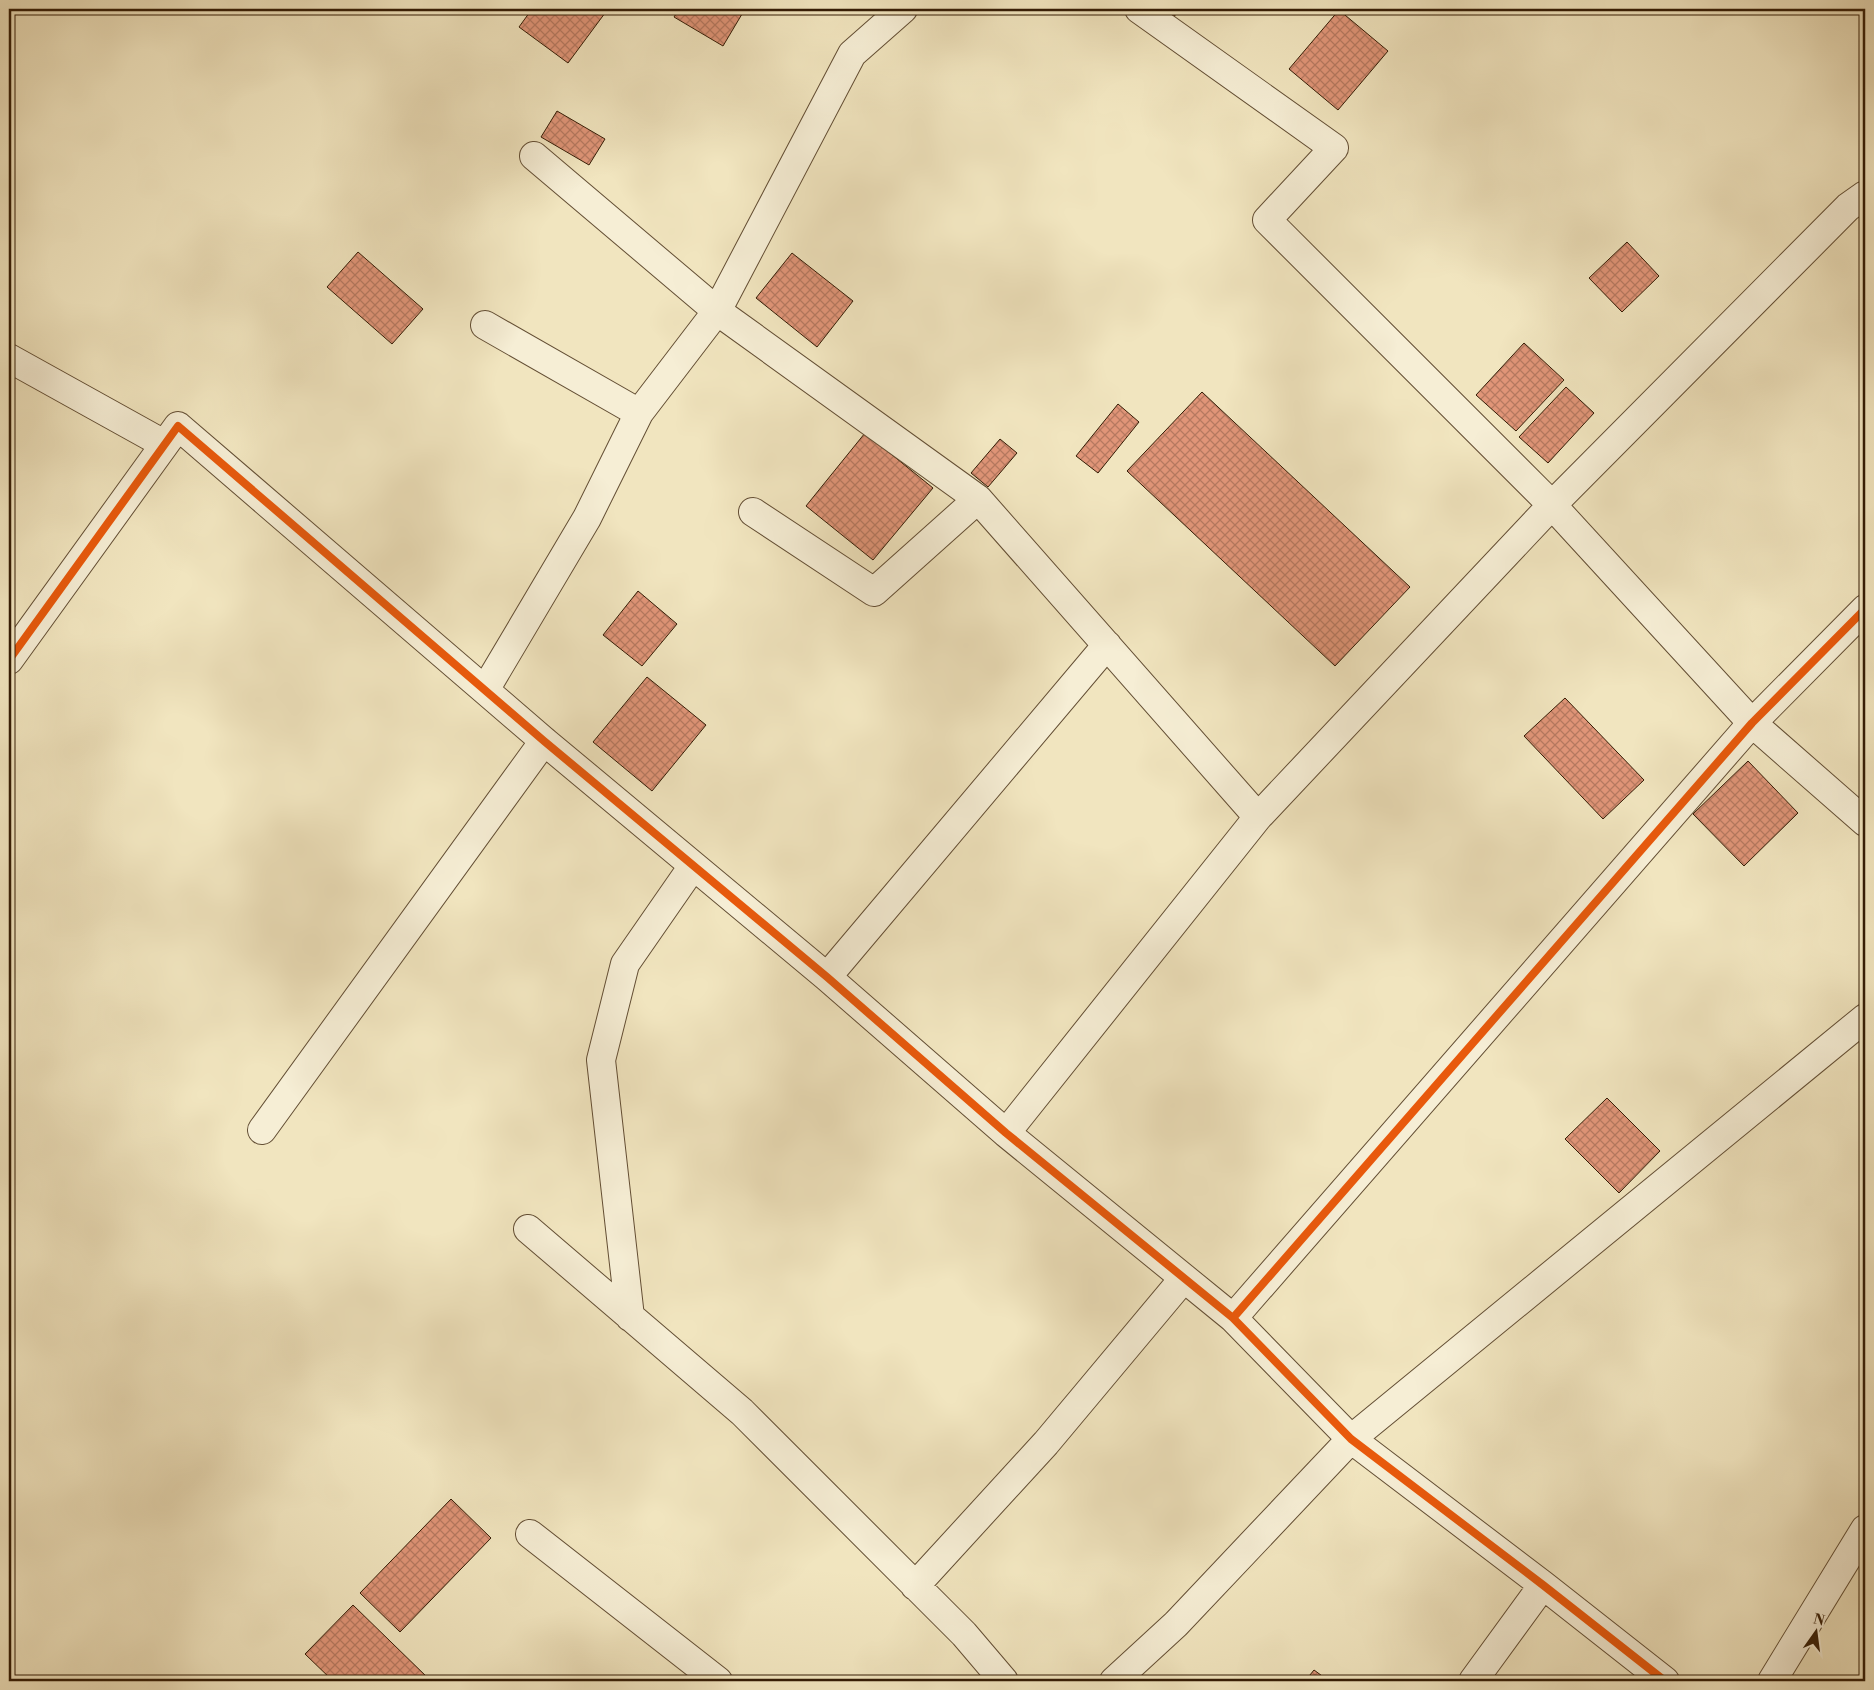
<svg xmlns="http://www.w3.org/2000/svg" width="1874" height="1690" viewBox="0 0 1874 1690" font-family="'Libre Bodoni',serif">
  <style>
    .building { fill: url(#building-cross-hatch); stroke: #341c05 }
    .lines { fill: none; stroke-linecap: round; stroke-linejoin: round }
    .street-casing { stroke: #634e34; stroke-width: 30 }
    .street { stroke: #f6eed5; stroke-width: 28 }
    .cycleway-casing { stroke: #f6eed5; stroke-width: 11 }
    .cycleway { stroke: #e8590c; stroke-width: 8 }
  </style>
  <defs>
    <pattern id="building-cross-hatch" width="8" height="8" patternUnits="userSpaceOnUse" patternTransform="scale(1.25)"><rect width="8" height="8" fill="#e09578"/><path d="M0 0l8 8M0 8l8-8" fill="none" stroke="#b67960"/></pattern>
  </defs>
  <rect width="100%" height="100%" fill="#f1e5bf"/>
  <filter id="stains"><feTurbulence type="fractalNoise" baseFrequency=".004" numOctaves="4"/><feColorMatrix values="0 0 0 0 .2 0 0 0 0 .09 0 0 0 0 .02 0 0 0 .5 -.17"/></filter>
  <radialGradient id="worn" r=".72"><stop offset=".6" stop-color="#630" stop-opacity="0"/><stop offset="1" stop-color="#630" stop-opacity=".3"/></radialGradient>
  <path class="building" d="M532,9H608L568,63L519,27Z
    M679,9H745L723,46L674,17Z
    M1153,9H1179L1172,20Z
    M1339,10L1388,51L1338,110L1289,69Z
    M557,111L605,139L589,165L541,137Z
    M1627,242L1659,276L1622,312L1589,278Z
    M358,252L423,309L392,344L327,287Z
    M792,253L853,301L817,347L756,298Z
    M1524,343L1564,380L1516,431L1476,395Z
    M1566,387L1594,413L1548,463L1519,437Z
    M1202,392L1410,587L1335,666L1127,471Z
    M1118,404L1139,422L1098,473L1076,456Z
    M865,433L933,488L873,560L806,506Z
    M1000,439L1017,453L988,487L971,473Z
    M638,591L677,624L642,666L603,635Z
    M647,677L706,725L652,791L593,742Z
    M1565,698L1644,780L1603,819L1524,736Z
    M1748,761L1798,813L1744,866L1693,814Z
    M1607,1098L1660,1151L1619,1193L1565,1139Z
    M451,1499L491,1538L400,1632L360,1593Z
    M353,1605L429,1679L427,1681H333L305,1654Z
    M1314,1670L1329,1681H1305Z"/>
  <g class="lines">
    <g class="street-casing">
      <path id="street" d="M1139,9L1334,148L1267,220L1552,505L1752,723L1865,822
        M534,156L717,311L978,499L1258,817
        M485,325L639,413
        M9,358L164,444
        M753,512L874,592L978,499
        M9,660L178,426L544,741L827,977L1006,1133L1233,1318
        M485,690L587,518L639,413L717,311L852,54L903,9
        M827,977L1107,645
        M262,1130L544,741
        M1006,1133L1258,817L1552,505L1848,207L1865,195
        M528,1229L742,1412L964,1634L1004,1681
        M630,1317L601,1060L625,964L693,866
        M530,1534L718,1681
        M915,1586L1046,1443L1184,1278
        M1114,1681L1176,1624L1351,1439L1865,1018
        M1473,1681L1543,1585
        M1665,1681L1543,1585L1351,1439L1233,1318L1752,723L1865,609
        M1772,1681L1865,1529"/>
    </g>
    <use href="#street" class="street"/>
    <g class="cycleway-casing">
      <path id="cycleway" d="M9,660L178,426L544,741L827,977L1006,1133L1233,1318
        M1665,1681L1543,1585L1351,1439L1233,1318L1752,723L1865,609"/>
    </g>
    <use href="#cycleway" class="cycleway"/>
  </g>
  <rect width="1874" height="1690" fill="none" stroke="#f1e5bf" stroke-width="30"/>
  <rect x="10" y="10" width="1854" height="1670" fill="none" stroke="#341c05" stroke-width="2.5"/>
  <rect x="15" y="15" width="1844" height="1660" fill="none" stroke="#341c05"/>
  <g transform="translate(1816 1632) rotate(14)" stroke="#f6eed5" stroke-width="4" paint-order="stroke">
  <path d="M0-4L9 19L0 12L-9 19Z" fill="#341c05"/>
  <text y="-8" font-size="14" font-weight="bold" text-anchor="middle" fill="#341c05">N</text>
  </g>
  <rect width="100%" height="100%" filter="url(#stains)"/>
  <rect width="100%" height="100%" fill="url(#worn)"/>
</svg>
